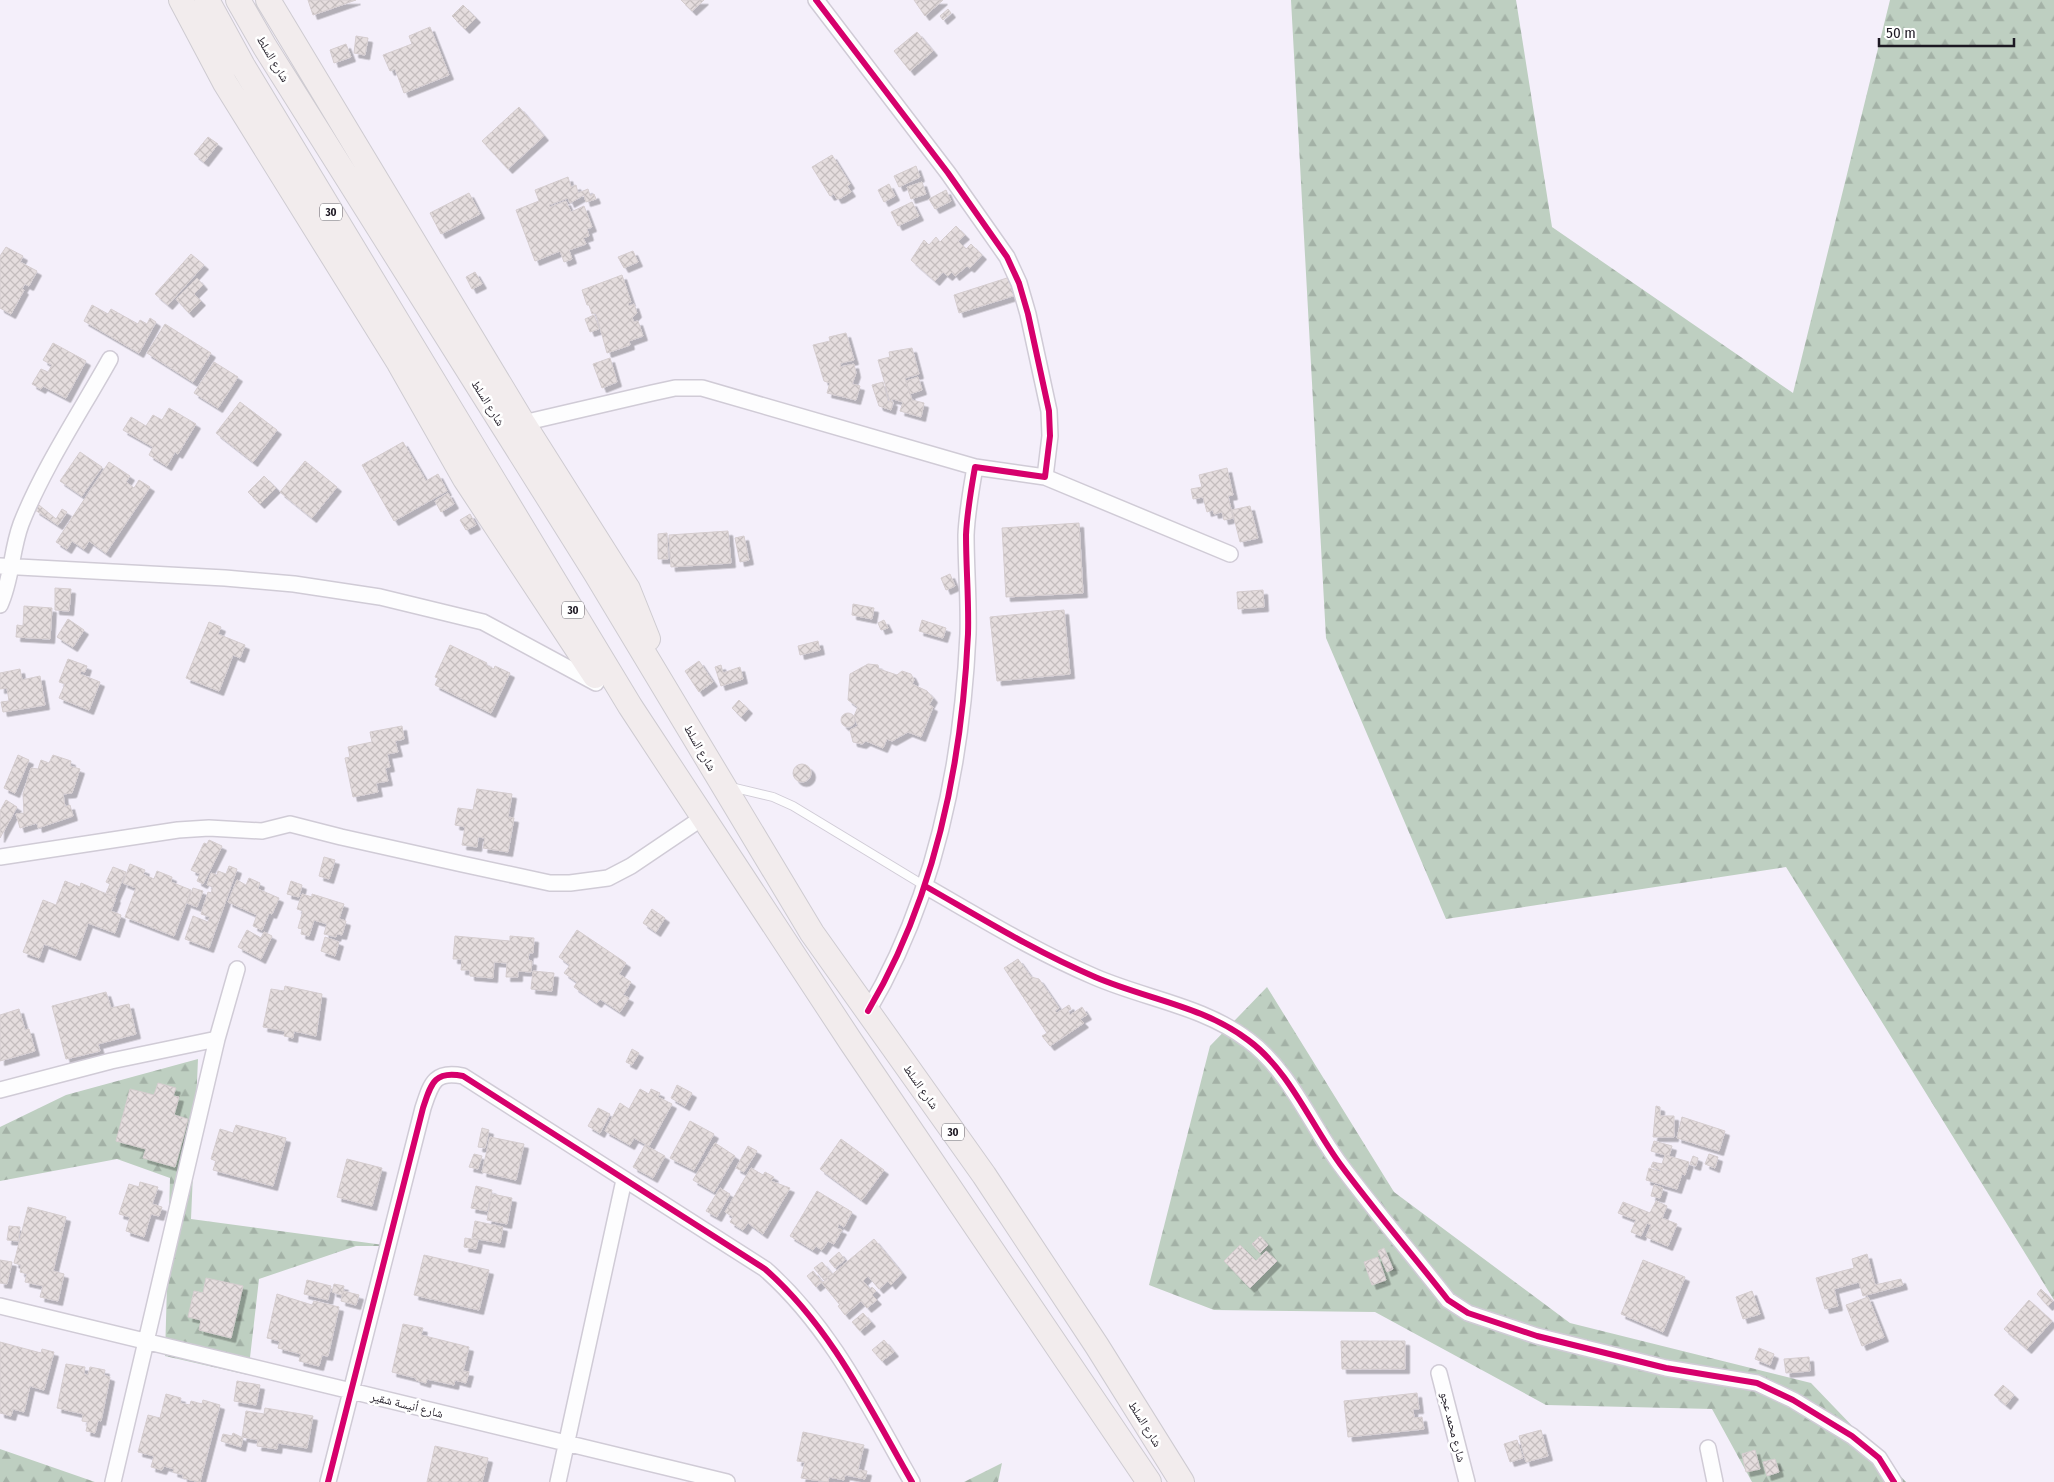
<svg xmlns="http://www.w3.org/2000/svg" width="2054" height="1482" viewBox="0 0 2054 1482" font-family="'Fira Sans Condensed','Noto Naskh Arabic',sans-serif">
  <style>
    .forest { fill: url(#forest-firs) }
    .building { fill: url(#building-cross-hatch); stroke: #d5cdcf; filter: url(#shadow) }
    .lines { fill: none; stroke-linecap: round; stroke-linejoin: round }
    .lane-casing { stroke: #d0cbd6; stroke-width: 10 }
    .street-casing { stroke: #d0cbd6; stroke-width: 18 }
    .primary-casing { stroke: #cecbd1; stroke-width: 26 }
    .lane { stroke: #fdfdfe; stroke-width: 8 }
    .street { stroke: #fdfdfe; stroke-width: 15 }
    .primary { stroke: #f2eced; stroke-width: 24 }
    .cycleway-casing { stroke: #fff; stroke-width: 9 }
    .cycleway { stroke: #d6006c; stroke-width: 6 }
    .labels { text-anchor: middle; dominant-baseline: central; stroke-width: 5; stroke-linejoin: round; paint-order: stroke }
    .shield { fill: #fff; stroke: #615d65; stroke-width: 1 }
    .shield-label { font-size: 11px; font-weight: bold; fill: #1d1823 }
    .street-label { font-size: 12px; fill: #1d1823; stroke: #fff }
  </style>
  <defs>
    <pattern id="forest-firs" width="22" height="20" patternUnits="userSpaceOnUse" patternTransform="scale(1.25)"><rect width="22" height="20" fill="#becfc1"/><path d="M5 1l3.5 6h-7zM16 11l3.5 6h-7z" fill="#a3b1a6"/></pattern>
    <pattern id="building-cross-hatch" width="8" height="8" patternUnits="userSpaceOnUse" patternTransform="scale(1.25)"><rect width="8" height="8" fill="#e5ddde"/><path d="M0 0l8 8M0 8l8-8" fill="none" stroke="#c4bdbe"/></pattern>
    <filter id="shadow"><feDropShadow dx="4.5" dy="4.5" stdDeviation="0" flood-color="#0004"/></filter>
  </defs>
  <rect width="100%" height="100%" fill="#f4effa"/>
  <path class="forest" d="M1291,0H1516L1552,227L1793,393L1890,0H2054V1300L1786,867L1446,919L1326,638Z
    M1267,987L1394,1192L1570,1323L1811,1383L1906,1482H1752L1712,1409L1546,1405L1375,1312L1214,1310L1149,1285L1210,1046Z
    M198,1059L191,1219L391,1246H356L259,1279L248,1375L165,1356L170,1178L117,1159L0,1181V1127L66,1095Z
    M0,1449L95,1482H0Z
    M1002,1463L998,1482H964Z"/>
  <path class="building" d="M308,0H356L313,15Z
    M681,0H704L692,11Z
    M914,0H943L925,16Z
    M463,5L476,18L465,29L452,16Z
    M948,9L951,13L943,20L940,16Z
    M430,27L449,75L404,93L395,69L390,71L383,55L412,44L409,36Z
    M917,32L933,51L910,71L894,51Z
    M356,36L368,38L365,55L354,53Z
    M346,44L351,57L334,63L330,50Z
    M519,107L544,136L508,169L482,141Z
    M208,137L218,144L204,162L194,154Z
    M832,155L850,184L847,186L851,192L841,198L837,199L834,194L830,196L812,167Z
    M916,166L920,177L899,187L894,176Z
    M568,177L571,187L576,185L578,193L588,189L590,196L594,194L596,199L586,202L584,195L570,203L568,198L549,205L550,207L566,201L571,212L584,206L592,227L587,229L589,236L583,238L586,244L569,250L572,259L564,262L560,251L535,261L516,210L539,201L535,190Z
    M922,182L926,194L911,199L907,187Z
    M889,184L895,196L884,202L878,190Z
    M946,190L951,201L935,209L929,199Z
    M469,193L480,214L441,234L430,213Z
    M912,202L919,216L898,226L891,212Z
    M956,226L965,235L958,241L966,249L971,244L982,255L970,268L967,266L955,276L952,272L948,276L943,272L935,281L911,260L924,240L929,245L936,237L940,242Z
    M6,247L23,256L20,262L37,271L29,286L25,284L22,289L24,290L11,314L0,308V256Z
    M633,251L638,262L624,268L618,257Z
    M191,254L204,265L168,305L155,294Z
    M475,272L482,284L472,289L466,277Z
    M622,275L631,302L628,303L629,306L634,304L637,313L632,318L634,322L638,321L643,336L629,341L630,345L607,353L596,313L592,314L589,305H587L582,290Z
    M1010,277L1016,295L959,313L954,295Z
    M197,278L203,285L194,294L201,301L189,313L176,299Z
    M92,305L108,314L111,309L138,324L140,320L147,324L150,318L156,322L139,353L84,321Z
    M594,315L599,329L590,332L585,319Z
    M165,324L211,353L193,382L147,353Z
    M846,333L854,360L841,363L840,367L854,364L856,373L852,384L860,386L856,400L827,393L830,383L824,381L813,345L830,341L829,337Z
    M53,343L86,361L66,398L43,386L41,389L32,384L41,369L48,372L52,365L43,360Z
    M912,348L919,374L905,378L912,400L924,403L921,417L900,411L903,402L893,399L890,401L878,360L890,357L889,352Z
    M610,358L617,382L602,388L593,364Z
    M214,362L238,377L218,408L194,393Z
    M918,377L922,390L910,394L906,381Z
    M883,382L888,401L893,402L891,410L879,406L872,385Z
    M240,402L277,430L253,462L216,433Z
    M169,408L196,424L178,454L175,452L167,466L149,455L153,447L123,430L131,417L146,426L153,415L162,420Z
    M403,442L426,481L438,474L447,491L394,521L362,465Z
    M80,452L102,467L82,496L60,481Z
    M305,461L337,487L312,518L280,492Z
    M109,462L130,476L126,482L134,488L139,480L150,487L106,553L89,541L84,549L72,541L67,549L56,542Z
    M1227,468L1233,495L1228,496L1233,518L1224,520L1222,512L1214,514L1213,510L1207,512L1203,497L1193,499L1191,489L1202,487L1199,475Z
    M264,476L276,488L260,504L248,492Z
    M448,493L454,504L441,512L435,501Z
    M39,505L56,519L62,509L67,512L58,525L35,510Z
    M1250,506L1258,538L1240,542L1232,510Z
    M470,514L476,525L466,530L460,520Z
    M1079,523L1083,593L1006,597L1002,528Z
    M728,531L731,563L671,567L669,535Z
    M667,533L668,559H658V534Z
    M744,536L749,560L740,562L735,538Z
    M950,574L955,586L946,590L941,578Z
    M55,588L71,589L69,611L55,610Z
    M1263,590L1264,607L1238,609L1237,592Z
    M853,604L874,608L872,619L852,615Z
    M24,606L52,608L50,639L16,637L17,625L23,626Z
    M1064,610L1070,674L997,681L990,617Z
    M68,619L84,630L73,647L57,637Z
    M884,620L888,628L881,630L878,623Z
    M922,620L946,628L943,638L919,631Z
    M209,622L221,627L218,634L245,645L240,658L233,655L219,691L186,678Z
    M818,641L820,650L800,655L798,646Z
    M450,645L487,663L486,665L494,669L495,666L510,673L491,713L435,685L438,678L435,677Z
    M68,659L87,666L85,672L81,671L80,674L100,682L89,710L59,698L65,684L59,682Z
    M699,661L713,682L699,692L685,671Z
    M868,664L878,665L879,669L897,675L902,671L911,674L914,680L912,684L927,691L933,698L929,705L933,707L921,737L908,732L892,741L887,739L883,748L866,741L862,744L853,742L850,730L858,726L854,716L858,707L848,700L850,674Z
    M721,665L723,673L740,667L743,679L721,686L715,667Z
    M20,669L22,680L40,676L45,705L3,712L1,702L9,701L7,688L0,689V673Z
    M739,700L748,709L741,717L732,708Z
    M841 720a7 7 0 1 1 14 0a7 7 0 1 1-14 0Z
    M402,726L404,739L395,741L398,752L387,754L390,767L385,768L388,781L376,783L378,792L353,797L345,758L350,757L348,747L372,742L370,732Z
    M18,755L29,760L15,793L4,788Z
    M53,755L71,761L70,766L80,769L72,793L63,794L65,807L70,805L73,816L38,828L37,823L20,828L16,814L24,813L23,794L31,768L38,769L41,760L49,763Z
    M793 773a9 9 0 1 1 18 0a9 9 0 1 1-18 0Z
    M477,789L512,794L508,817L514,818L508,852L483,848L485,838L478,837L477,847L462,845L465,827L455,825L458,808L473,810Z
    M6,800L17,807L0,838V811Z
    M209,840L222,846L203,884L197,881L200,874L191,870L204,843L207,844Z
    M324,857L335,860L329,879L319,876Z
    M130,864L145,870L143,874L154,879L157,871L172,877L171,882L191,890L174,936L125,917L136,888L123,883Z
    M229,866L237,869L209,948L185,939L193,916L208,922L210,917L201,914L208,892L211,893L213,887L207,885L211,873L217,875L218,871L226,874Z
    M113,867L126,872L115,897L106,893L110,884L106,882Z
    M249,878L260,883L258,889L279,898L272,914L269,913L262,930L253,926L257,915L228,902L237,880L246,885Z
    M65,881L80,887L81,883L116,898L111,911L121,915L115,933L88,923L76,956L44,944L39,958L23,952L43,900L56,905Z
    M291,881L302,885L299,897L287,894Z
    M193,888L203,891L197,907L187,903Z
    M302,894L312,897V894L344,904L339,919L346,921L342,935L337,934L336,937L324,934L327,924L314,920L309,936L301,934L302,929L298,928L303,911L297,909Z
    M652,909L665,918L656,932L643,923Z
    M247,930L261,938L264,932L272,936L261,959L238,947Z
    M577,930L626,963L619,974L631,982L623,995L629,998L620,1012L600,999L597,1003L574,987L577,982L564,973L570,965L559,957Z
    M455,936L510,941V936L534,938L533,953H529L528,960L532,961L531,972L518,971V977H506L507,963L494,962L493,978L470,976V970H461L462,959H453Z
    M325,937L339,942L335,956L321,951Z
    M1018,959L1031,977L1039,979L1059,1008L1055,1011L1057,1013L1069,1005L1071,1009L1068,1011L1070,1015L1082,1007L1087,1015L1080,1019L1084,1023L1050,1046L1042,1036L1047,1033L1004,968Z
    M533,971L554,973L552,991L531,989Z
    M285,986L322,994L316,1036L294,1031L293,1038L284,1036L285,1031L263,1027L271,989L284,991Z
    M106,992L111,1008L129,1004L136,1034L98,1044L100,1051L66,1059L52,1006Z
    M19,1009L25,1030L29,1029L35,1051L0,1061V1015Z
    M632,1049L639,1053L632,1065L626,1062Z
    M158,1083L176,1088L173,1096L179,1097L174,1115L188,1119L175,1167L143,1158L146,1149L116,1141L130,1089L154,1095Z
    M677,1085L692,1093L685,1106L671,1098Z
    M640,1089L649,1094L651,1089L660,1093L658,1097L672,1104L649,1146L634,1138L630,1145L605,1131L620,1103L629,1109Z
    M1656,1106L1660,1107V1116H1674V1137H1653Z
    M598,1108L610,1114L600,1133L588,1126Z
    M1682,1117L1725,1131L1719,1151L1677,1138Z
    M690,1121L714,1134L694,1170L670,1158Z
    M236,1125L286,1138L273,1186L213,1170L216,1161L211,1159L220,1129L233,1133Z
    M482,1128L489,1130L485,1148L478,1147Z
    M490,1137L524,1144L516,1180L482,1172Z
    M841,1139L884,1170L862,1200L820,1169Z
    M1654,1141L1672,1146L1669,1156L1651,1151Z
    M715,1143L735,1156L714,1192L693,1180Z
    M645,1145L665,1156L653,1178L633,1167Z
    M748,1146L757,1151L744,1172L736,1168Z
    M474,1154L482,1156L478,1169L469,1167Z
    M1709,1154L1718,1157L1715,1168L1705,1164Z
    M1665,1155L1689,1162L1685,1175L1682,1174L1677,1189L1646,1180L1649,1168L1660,1172L1661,1170L1651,1167L1653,1162L1662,1164Z
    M1693,1156L1698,1158L1696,1166L1690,1164Z
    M347,1159L382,1168L372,1206L337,1197Z
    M751,1168L763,1175L765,1172L774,1177L771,1181L790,1188L763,1234L748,1223L743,1230L730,1222L733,1217L725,1212Z
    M140,1182L158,1187L152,1204L162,1207L159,1216L151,1214L144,1237L126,1231L130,1217L119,1214L129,1184L139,1187Z
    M1654,1185L1663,1188L1660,1198L1651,1196Z
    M476,1186L492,1190L487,1211L471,1208Z
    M720,1188L730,1194L717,1217L706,1211Z
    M817,1191L852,1212L844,1227L839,1224L837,1228L842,1230L834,1244L828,1241L822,1250L816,1246L813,1250L790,1236Z
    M492,1194L512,1198L507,1224L487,1220Z
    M1656,1201L1667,1206L1662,1218L1677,1224L1668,1246L1646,1237L1651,1225L1647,1223L1641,1236L1631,1232L1636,1220L1618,1213L1623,1202L1650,1213Z
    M28,1207L66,1217L53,1271L64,1274L58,1301L40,1297L43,1286L25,1282L27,1274L20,1272L21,1265L14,1263Z
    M475,1221L503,1227L500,1243L472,1238Z
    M9,1226L20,1227L18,1241L7,1240Z
    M1260,1236L1268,1245L1260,1253L1252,1244Z
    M465,1238L478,1240L476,1249L464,1247Z
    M874,1239L902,1273L891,1285L888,1281L879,1289L868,1276L863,1281L870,1289L872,1287L876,1291L872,1295L877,1300L867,1308L861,1301L845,1315L838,1306L840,1305L822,1283Z
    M1240,1245L1256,1261L1266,1251L1277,1261L1250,1288L1224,1261Z
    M1384,1248L1393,1269L1387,1272L1378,1251Z
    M839,1252L845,1260L835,1268L829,1261Z
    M1867,1254L1875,1285L1901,1279L1903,1285L1863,1296L1859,1282L1834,1289L1838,1306L1825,1309L1816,1278L1854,1268L1852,1259Z
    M424,1255L489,1270L479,1310L414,1295Z
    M1378,1257L1386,1280L1372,1285L1364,1262Z
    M0,1260L12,1262L7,1284L0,1283Z
    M1643,1260L1685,1277L1663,1332L1621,1314Z
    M822,1262L832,1274L824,1280L814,1268Z
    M813,1271L822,1282L816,1287L807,1276Z
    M206,1278L243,1286L231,1338L199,1330L201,1320L188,1317L194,1291L203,1293Z
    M307,1280L331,1286L328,1300L304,1294Z
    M334,1284L344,1286L342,1295L332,1292Z
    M2041,1289L2053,1301L2048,1306L2037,1294Z
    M343,1291L359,1295L356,1305L341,1301Z
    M1752,1291L1760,1314L1743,1319L1736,1297Z
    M277,1294L312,1305L314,1301L339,1307L328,1356L322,1355L319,1366L299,1361L301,1354L278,1348L280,1341L267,1338Z
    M1868,1297L1884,1337L1862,1346L1846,1305Z
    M2029,1300L2052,1321L2027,1349L2004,1329Z
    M863,1313L871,1322L860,1331L852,1322Z
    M403,1324L423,1328L421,1335L469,1347L463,1371L469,1372L466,1383L455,1380L454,1385L427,1379L426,1383L416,1380V1378L392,1372Z
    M884,1340L894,1352L882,1361L872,1350Z
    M1341,1341H1405V1369H1342Z
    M0,1342L41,1353L42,1349L54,1352L44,1390L30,1386L24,1412L13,1409L11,1416L0,1413Z
    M1759,1348L1774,1354L1770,1365L1755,1359Z
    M1809,1357L1810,1371L1786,1373L1784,1359Z
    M66,1364L85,1367L84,1374L88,1375L90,1367L105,1370L104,1375L110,1377L101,1421L98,1420L95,1433L86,1431L88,1422L82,1421L83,1414L57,1408Z
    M237,1381L260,1385L256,1405L234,1401Z
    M2003,1385L2014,1395L2006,1405L1994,1395Z
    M1417,1393L1419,1409H1413L1414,1418L1422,1417L1424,1429L1348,1437L1344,1401Z
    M166,1394L181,1398L180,1403L190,1405L191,1401L202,1404L203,1400L220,1405L200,1482L183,1478V1475L173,1472L174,1469L164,1466L162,1470L151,1467L154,1456L138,1452L148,1415L160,1418Z
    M265,1408L313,1416L307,1448L278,1443L277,1449L257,1446L258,1440L242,1437L246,1411L264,1414Z
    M1541,1430L1548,1456L1526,1462L1519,1436Z
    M803,1432L864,1445L858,1470L867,1471L865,1479L845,1475L844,1480L829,1477L828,1482L801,1478L805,1462L797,1461Z
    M233,1433L243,1438L241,1447L221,1441L223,1434L232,1436Z
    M1517,1440L1523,1458L1510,1462L1504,1444Z
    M435,1446L488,1458L482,1482H427Z
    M1755,1450L1760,1469L1746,1472L1742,1454Z
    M1775,1459L1779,1472L1767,1476L1763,1462Z"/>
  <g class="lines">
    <g class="lane-casing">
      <path id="lane" d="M731,787L773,797L793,806L925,886"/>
    </g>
    <g class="street-casing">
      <path id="street" d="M816,0L948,173L1007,257L1019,283L1028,314L1049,411L1050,436L1045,477L975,467C971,490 967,512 966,535C966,568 969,601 968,634C962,765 936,896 868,1011
        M523,423L652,393L675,388H702L975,467
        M1045,477L1230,554
        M0,566L225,578L294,584L380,597L483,622L596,683
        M0,605C12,579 11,551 21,524C43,468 81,411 110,359
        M0,857L178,830L209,828L262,831L290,824L341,837L462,864L550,883H570L608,878L631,866L705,816
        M925,886C981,918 1036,952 1095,977C1146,999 1203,1006 1248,1040C1289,1070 1310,1123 1340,1164C1374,1210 1412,1254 1448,1300L1468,1313L1537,1336L1666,1368L1757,1383L1793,1400L1852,1436L1879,1458L1894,1482
        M0,1090L111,1061L217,1039
        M0,1306L727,1482
        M1439,1373L1467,1482
        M1708,1448L1715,1482
        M113,1482L217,1039L237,969
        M328,1482L423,1108C431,1084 434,1070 463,1076L765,1269C831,1327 869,1407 912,1482
        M558,1482L624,1180"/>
    </g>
    <g class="primary-casing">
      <path id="primary" d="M181,0L225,83L399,363L465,479L595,676
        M207,0L243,66L630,706L851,1042L1149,1482
        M238,0L265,47L595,572L812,933L984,1175L1097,1346L1182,1482
        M268,0L523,423L628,589L648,639"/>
    </g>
    <use href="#lane" class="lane"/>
    <use href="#street" class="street"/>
    <use href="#primary" class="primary"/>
    <g class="cycleway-casing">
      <path id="cycleway" d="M816,0L948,173L1007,257L1019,283L1028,314L1049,411L1050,436L1045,477L975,467C971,490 967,512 966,535C966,568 969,601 968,634C962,765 936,896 868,1011
        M925,886C981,918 1036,952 1095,977C1146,999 1203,1006 1248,1040C1289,1070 1310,1123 1340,1164C1374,1210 1412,1254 1448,1300L1468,1313L1537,1336L1666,1368L1757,1383L1793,1400L1852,1436L1879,1458L1894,1482
        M328,1482L423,1108C431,1084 434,1070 463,1076L765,1269C831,1327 869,1407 912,1482"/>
    </g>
    <use href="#cycleway" class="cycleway"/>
  </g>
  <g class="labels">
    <g class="shield">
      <rect x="320" y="203.5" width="22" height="17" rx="4"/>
      <rect x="562" y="601.5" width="22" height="17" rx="4"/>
      <rect x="942" y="1123.5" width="22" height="17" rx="4"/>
    </g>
    <g class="shield-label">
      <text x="331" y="212">30</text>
      <text x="573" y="610">30</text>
      <text x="953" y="1132">30</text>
    </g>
    <g class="street-label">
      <text transform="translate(273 59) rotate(59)">شارع السلط</text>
      <text transform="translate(488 403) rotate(58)">شارع السلط</text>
      <text transform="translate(700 748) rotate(60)">شارع السلط</text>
      <text transform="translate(921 1087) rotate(55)">شارع السلط</text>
      <text transform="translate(407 1405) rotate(14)">شارع أنيسة شقير</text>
      <text transform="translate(1145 1424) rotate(58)">شارع السلط</text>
      <text transform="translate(1453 1427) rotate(76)">شارع محمد عجو</text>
    </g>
  </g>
  <path d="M1879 38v8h135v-8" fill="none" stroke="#1d1823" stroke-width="2.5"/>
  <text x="1886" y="38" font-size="15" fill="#1d1823" stroke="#ffffff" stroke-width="4" paint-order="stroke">50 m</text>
</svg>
